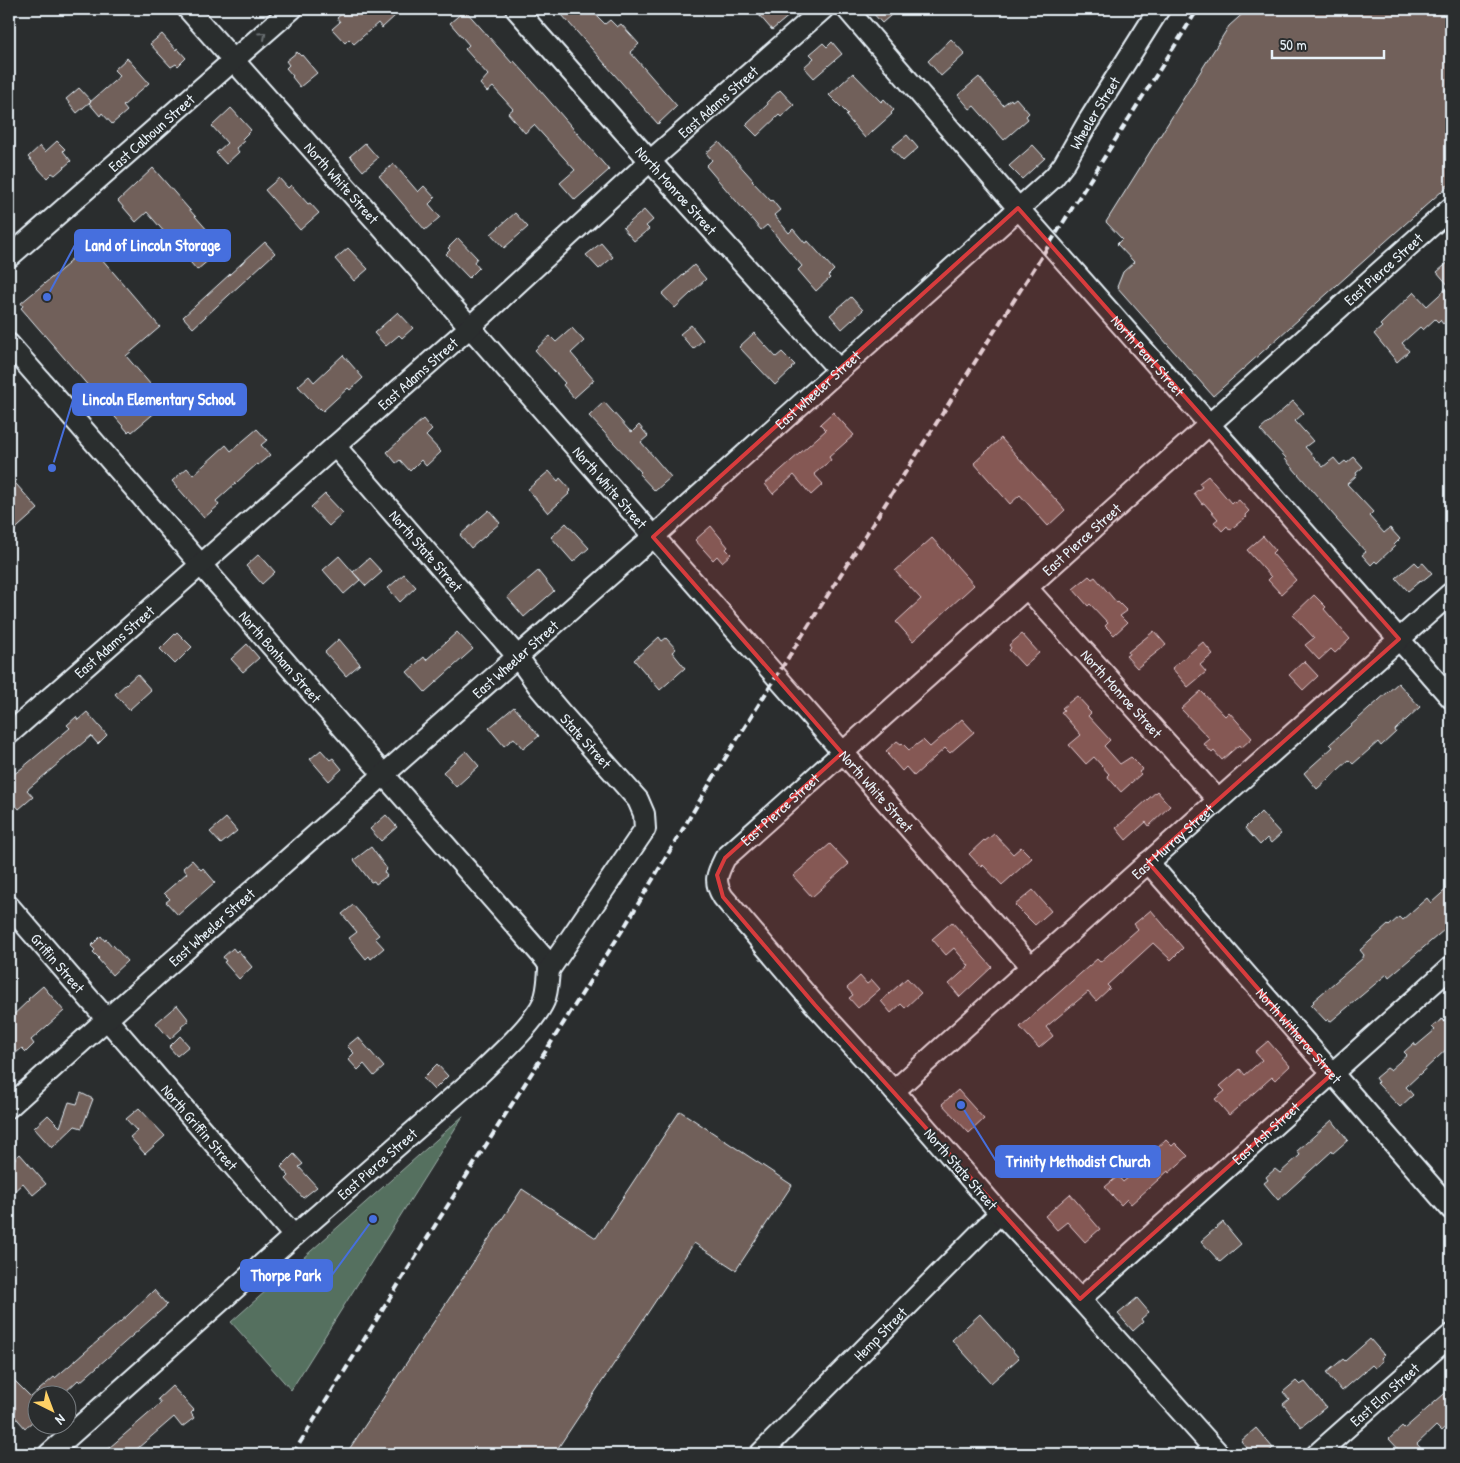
<svg xmlns="http://www.w3.org/2000/svg" width="1460" height="1463" viewBox="0 0 1460 1463" font-family="'Patrick Hand',sans-serif">
  <style>
    .green { fill: #556f5e; stroke: #9eb0ab }
    .building { fill: #71605a; stroke: #e8f1f8 }
    .lines { fill: none; stroke-linecap: round; stroke-linejoin: round }
    .minor-casing { stroke: #e8f1f8; stroke-width: 24 }
    .minor { stroke: #2a2d2e; stroke-width: 20 }
    .rail { stroke: #e8f1f8; stroke-width: 4; stroke-dasharray: 8 4; stroke-linecap: butt }
    .oneway { stroke: #6c7275 }
    .marked { fill: #d83c3d; fill-opacity: 0.2; stroke: #d83c3d; stroke-width: 4; stroke-linejoin: round }
    .labels { text-anchor: middle; dominant-baseline: central; stroke-width: 4; stroke-linejoin: round; paint-order: stroke }
    .street-label { font-size: 15px; fill: #e8f1f8; stroke: #2a2d2e }
    .leader { fill: none; stroke: #466fde; stroke-width: 2 }
    .callout-dot { fill: #466fde; stroke: #2a2d2e; stroke-width: 2 }
    .callout { fill: #466fde; stroke: #466fde; stroke-width: 2 }
    .callout-label { font-size: 16px; text-anchor: middle; font-weight: bold; fill: #fff }
  </style>
  <rect width="100%" height="100%" fill="#2a2d2e"/>
  <filter id="ink" filterUnits="userSpaceOnUse"><feTurbulence type="fractalNoise" baseFrequency=".02" numOctaves="2"/><feDisplacementMap in="SourceGraphic" scale="10" xChannelSelector="R" yChannelSelector="G"/><feConvolveMatrix kernelMatrix="1 2 1 2 8 2 1 2 1" color-interpolation-filters="sRGB"/></filter>
  <g filter="url(#ink)">
    <path class="green" d="M463,1116L291,1390L231,1322Z"/>
    <path class="building" d="M347,9H391L396,15L382,28L378,23L354,44L349,39L345,43L332,29L340,22L337,18Z
      M569,9H590L605,24L610,20L617,27L621,24L639,44L630,52L677,106L658,124L562,15Z
      M766,9H797L772,30L759,15Z
      M869,9H898L882,23Z
      M1248,9H1451V183L1213,396L1117,287L1123,272L1134,262L1117,244L1122,239L1106,222L1229,26Z
      M465,10L512,63L514,61L526,74L609,170L575,200L560,183L575,170L534,125L525,133L508,113L513,109L493,87L487,92L480,84L488,75L465,49L469,45L450,23Z
      M162,34L176,50L177,48L186,58L178,66L176,64L171,67L150,44Z
      M951,39L965,54L941,76L928,61Z
      M832,42L842,54L814,78L804,67L814,58L810,54L823,43L827,47Z
      M297,52L301,56L302,55L317,73L300,87L292,77L293,76L286,68L289,65L286,61Z
      M127,58L149,83L123,106L127,111L112,124L102,113L100,116L89,103L120,76L114,70Z
      M853,73L881,102L884,99L894,110L891,113L892,114L865,138L846,116L848,114L829,95Z
      M979,77L1003,105L1011,99L1012,101L1016,98L1029,113L1026,116L1028,119L1004,140L974,106L970,109L958,95Z
      M79,88L91,101L77,113L66,99Z
      M780,90L794,105L781,117L779,115L757,136L746,125L768,104L767,102Z
      M231,108L251,130L242,139L244,141L236,148L239,152L226,164L216,153L227,143L212,126Z
      M907,135L918,148L903,161L891,148Z
      M57,141L65,149L63,151L71,161L55,175L52,173L47,178L28,157L40,146L45,152Z
      M719,142L753,180L752,181L771,201L772,200L780,210L774,215L789,233L793,229L805,243L808,241L834,270L828,276L830,278L816,291L798,270L802,266L767,225L761,230L706,166L712,160L706,153Z
      M365,143L378,158L363,171L350,156Z
      M1033,145L1045,158L1022,179L1009,166Z
      M394,164L418,192L424,186L435,198L429,204L440,217L425,230L379,176Z
      M153,168L223,248L197,270L147,212L136,222L118,201Z
      M279,178L288,188L291,185L308,204L310,203L319,213L300,230L265,190Z
      M644,210L653,220L646,226L649,229L634,241L623,228Z
      M515,213L528,227L504,248L491,234Z
      M458,238L477,258L474,262L479,268L469,278L446,254L450,250L448,248Z
      M265,242L275,253L193,328L183,317Z
      M601,243L613,257L599,269L586,255Z
      M89,244L160,327L126,356L164,400L162,403L164,405L132,432L130,430L128,432L21,308L23,306L21,303L68,264L67,263Z
      M348,248L368,269L354,281L335,259Z
      M1451,260V317L1443,324L1440,320L1438,322L1435,319L1423,330L1420,327L1402,343L1409,351L1397,362L1374,334L1382,327L1380,325L1414,292L1427,306L1449,286L1437,272Z
      M694,265L706,279L675,308L662,294Z
      M851,297L863,310L842,329L830,315Z
      M398,312L413,328L402,338L399,335L386,346L374,333Z
      M691,325L703,340L693,349L680,334Z
      M572,328L584,341L571,353L594,380L574,398L563,385L565,383L535,350L550,336L556,342Z
      M754,333L776,357L782,352L795,365L791,368L792,369L775,385L739,347Z
      M343,355L363,378L350,390L348,388L323,411L320,408L319,409L298,386L309,376L314,382Z
      M1293,401L1304,413L1295,421L1313,441L1305,447L1323,467L1334,458L1340,465L1345,461L1347,463L1354,457L1363,467L1356,473L1357,475L1347,484L1373,512L1369,516L1384,533L1390,528L1400,539L1394,545L1395,546L1377,563L1375,561L1371,565L1362,555L1366,552L1336,519H1337L1285,459L1286,458L1260,430Z
      M604,402L629,430L632,432L639,425L648,436L641,442L671,477L655,491L639,474L641,472L589,416Z
      M833,412L854,435L829,457L831,460L814,474L823,484L811,495L794,475L773,494L765,484L826,430L820,424Z
      M423,419L432,430L426,436L441,452L426,466L421,460L410,471L400,460L396,463L387,452Z
      M257,429L267,440L261,445L270,455L258,465L257,464L216,501L219,505L204,518L172,481L187,468L193,475L226,445L231,451Z
      M1001,438L1065,510L1048,526L1020,495L1010,504L974,463Z
      M549,471L558,481L560,478L571,490L568,493L569,494L548,513L528,489Z
      M9,476L38,509L9,535Z
      M1208,476L1231,503L1233,501L1235,503L1239,500L1249,511L1245,515L1246,517L1230,530L1227,526L1222,531L1214,522L1218,519L1204,503L1202,504L1194,493L1202,487L1199,483Z
      M325,494L343,513L329,526L311,507Z
      M489,510L500,523L471,548L460,535Z
      M566,523L589,548L573,562L551,537Z
      M711,526L728,547L726,549L731,554L722,562L717,556L713,560L695,540Z
      M1263,536L1275,550L1272,553L1296,580L1281,594L1268,580L1271,577L1247,550Z
      M932,538L974,585L913,641L896,622L921,599L895,571Z
      M259,554L275,572L262,584L246,566Z
      M339,556L360,580L344,594L323,570Z
      M369,558L382,572L366,586L353,572Z
      M1415,562L1419,566L1423,563L1432,573L1421,582L1420,581L1408,591L1396,578Z
      M538,571L554,591L524,617L507,597Z
      M404,574L416,587L400,602L388,588Z
      M1089,576L1092,579L1095,577L1117,603L1118,602L1127,611L1120,616L1127,623L1114,635L1105,626L1108,623L1090,604L1088,606L1073,589Z
      M1314,595L1326,607L1324,609L1350,639L1335,653L1331,649L1319,660L1305,645L1314,638L1293,615Z
      M1154,631L1166,645L1137,668L1126,656L1129,654L1128,652Z
      M177,632L192,647L175,664L160,649Z
      M457,632L473,649L425,692L407,672L424,657L426,660Z
      M1022,634L1039,653L1024,666L1009,650L1011,648L1009,645Z
      M659,637L662,641L666,638L676,649L672,652L685,668L660,690L634,660Z
      M339,639L360,664L346,676L325,652Z
      M1203,642L1213,654L1200,665L1206,672L1188,687L1172,668Z
      M247,644L259,658L243,672L231,659Z
      M1304,661L1318,676L1303,690L1289,675Z
      M137,674L151,690L129,710L115,694Z
      M1398,683L1420,707L1395,730L1396,732L1381,746L1378,742L1353,764L1349,760L1317,789L1304,773L1333,747L1330,744Z
      M1201,691L1225,716L1229,712L1252,738L1241,748L1239,745L1222,760L1214,751L1212,753L1204,744L1210,739L1181,709Z
      M1077,696L1088,708L1087,709L1091,713L1088,716L1110,740L1104,746L1120,764L1131,757L1143,769L1139,772L1141,774L1121,792L1107,776L1109,774L1094,757L1086,764L1069,745L1081,735L1061,712L1064,710L1062,708Z
      M514,707L539,736L523,749L514,738L504,746L489,728Z
      M87,712L107,735L98,744L91,736L27,790L33,797L19,809L9,797V778L22,768L70,728L67,725L76,717L78,720Z
      M962,719L974,732L950,753L945,748L914,776L906,767L902,771L888,755L889,754L886,751L897,741L901,744L902,743L909,750L923,740L930,747Z
      M321,750L330,760L333,758L342,769L329,781L310,759Z
      M466,751L479,766L456,787L443,772Z
      M1157,791L1170,806L1149,826L1146,822L1126,840L1116,828Z
      M1261,812L1281,834L1271,843L1267,838L1260,845L1245,828Z
      M386,815L397,827L381,841L370,829Z
      M226,818L237,831L221,844L210,832Z
      M994,834L1013,854L1021,847L1032,858L1002,885L983,865L981,867L969,854L984,840L985,841Z
      M830,844L849,864L812,897L793,876Z
      M371,847L387,869L384,872L387,876L376,884L374,881L371,882L354,860Z
      M192,860L201,870L203,868L215,882L178,915L166,902L170,899L164,893L187,873L183,868Z
      M1451,885V924L1389,977L1387,974L1330,1022L1328,1019L1326,1021L1311,1005L1314,1002L1313,1001L1363,958V957L1364,955L1360,950L1388,925L1389,926L1399,917L1402,920L1427,898L1431,903Z
      M1033,890L1051,911L1035,925L1015,905Z
      M353,905L379,935L375,938L384,948L371,959L369,956L366,959L349,938L357,932L342,914Z
      M1151,910L1183,948L1171,960L1153,943L1107,985L1110,988L1096,1001L1088,992L1046,1027L1053,1036L1039,1048L1020,1027L1097,959L1100,962L1138,929L1134,924Z
      M952,922L992,967L960,997L949,984L969,966L954,948L946,955L932,939Z
      M101,936L105,941L106,939L112,946L113,945L127,961L112,975L98,959L99,958L93,952L95,950L91,946Z
      M233,948L236,952L238,950L252,967L239,979L224,962L226,961L223,957Z
      M860,976L867,984L872,980L880,989L858,1008L849,998L853,995L847,988Z
      M907,978L921,993L905,1008L901,1004L891,1013L881,1001Z
      M43,986L64,1011L31,1040L34,1044L26,1052L22,1048L16,1053L9,1046V1019L29,1000L28,999Z
      M177,1005L189,1020L181,1027L182,1028L170,1039L156,1023Z
      M1442,1019L1451,1028V1045L1406,1087L1413,1095L1400,1107L1377,1083L1378,1082L1375,1078L1387,1068L1390,1070L1407,1055L1404,1052L1414,1043L1416,1046L1435,1030L1432,1027Z
      M180,1036L189,1046L177,1056L169,1047Z
      M358,1037L384,1067L374,1076L364,1064L358,1070L348,1059L354,1053L347,1046Z
      M1268,1041L1290,1066L1275,1080L1272,1077L1229,1115L1215,1099L1225,1091L1220,1086L1240,1069L1245,1075L1262,1060L1255,1052Z
      M437,1064L448,1076L434,1090L423,1078Z
      M958,1090L984,1119L969,1133L942,1104Z
      M81,1093L93,1099L82,1128L75,1126L52,1148L34,1128L48,1115L60,1127L69,1102L77,1104Z
      M139,1108L165,1136L145,1154L130,1137L137,1131L126,1119Z
      M680,1111L792,1185L736,1270L694,1243L554,1454H346L522,1189L596,1238Z
      M1332,1120L1348,1140L1333,1153L1332,1151L1278,1200L1264,1183L1268,1180L1266,1177L1275,1169L1280,1173L1300,1155L1297,1151Z
      M1166,1140L1172,1146L1175,1143L1188,1156L1169,1173L1168,1171L1131,1204L1127,1199L1121,1205L1105,1187L1118,1176L1123,1182L1138,1169L1141,1173L1159,1157L1154,1151Z
      M20,1154L46,1184L33,1195L23,1183L9,1196V1164Z
      M294,1154L303,1164L299,1167L317,1187L303,1198L286,1179L289,1176L281,1167Z
      M1070,1194L1100,1229L1085,1242L1067,1222L1057,1230L1045,1216Z
      M1223,1222L1241,1244L1220,1262L1201,1241Z
      M154,1290L167,1305L80,1382L78,1380L61,1396H38V1417L25,1428L12,1413L16,1410L9,1402V1375L31,1397L54,1377L55,1378L128,1315Z
      M1137,1298L1149,1312L1141,1319L1143,1322L1133,1331L1118,1314Z
      M980,1314L1019,1358L991,1383L952,1340Z
      M1370,1339L1384,1355L1381,1358L1383,1361L1375,1368L1372,1365L1342,1391L1326,1373L1343,1359L1345,1361Z
      M1296,1381L1300,1385L1305,1382L1326,1407L1301,1427L1283,1404L1289,1399L1283,1392Z
      M172,1386L194,1410L191,1413L194,1418L182,1427L174,1417L131,1454H102L161,1403L158,1399Z
      M1451,1388V1422L1441,1431L1436,1426L1417,1444L1426,1454H1403L1389,1439L1402,1427L1404,1429Z
      M1256,1428L1273,1448L1266,1454H1240L1247,1448L1241,1441Z"/>
    <g class="lines">
      <g class="minor-casing">
        <g id="minor">
          <path id="s1" d="M188,9L470,327L1031,967"/>
          <path id="s2" d="M516,9L650,161L839,370"/>
          <path id="s3" d="M847,9L1018,208L1451,698"/>
          <path id="s4" d="M9,257L292,9"/>
          <path id="s5" d="M9,344C188,549 365,755 545,959L549,965V970"/>
          <path id="s6" d="M1027,588L1218,800"/>
          <path id="s7" d="M9,734L470,327L650,161L823,9"/>
          <path id="s8" d="M1148,862L1451,1209"/>
          <path id="s9" d="M9,906L294,1236"/>
          <path id="s10" d="M894,1091L1031,967L1451,593"/>
          <path id="s11" d="M9,1107L107,1019L653,537L1054,177L1064,164L1088,122L1159,9"/>
          <path id="s12" d="M1080,1299L1451,967"/>
          <path id="s13" d="M49,1454L294,1236L476,1077C495,1059 534,1024 544,1001C548,991 548,980 549,970L645,829L644,814L638,800L560,712L539,687L517,656L335,446"/>
          <path id="s14" d="M760,1454L1000,1213"/>
          <path id="s15" d="M1219,1454L1080,1299L1000,1213L894,1091L815,1005L723,897C713,881 717,874 725,858L1451,208"/>
          <path id="s16" d="M1317,1454L1451,1335"/>
        </g>
      </g>
      <use href="#minor" class="minor"/>
      <path class="rail" d="M293,1454L436,1224L625,926L721,765L776,677L1198,9"/>
    </g>
    <defs><path id="oneway-chevron" d="M-2-3.5L2.5 0L-2 3.5" fill="none" stroke-width="1.6" stroke-linecap="round" stroke-linejoin="round" transform="scale(1.25)"/></defs>
    <use class="oneway" href="#oneway-chevron" transform="translate(263 35) rotate(-42)"/>
  </g>
  <path class="marked" d="M1018,208L1399,639L1148,862L1332,1074L1080,1299L815,1005L723,897L717,875L725,858L842,753L653,537Z"/>
  <g class="labels">
    <g class="street-label">
      <text stroke="none"><textPath href="#s7" startOffset="950">East Adams Street</textPath></text>
      <text stroke="none"><textPath href="#s11" startOffset="1475">Wheeler Street</textPath></text>
      <text stroke="none"><textPath href="#s4" startOffset="189">East Calhoun Street</textPath></text>
      <text stroke="none"><textPath href="#s1" startOffset="232">North White Street</textPath></text>
      <text stroke="none"><textPath href="#s2" startOffset="242">North Monroe Street</textPath></text>
      <text stroke="none"><textPath href="#s15" startOffset="1671">East Pierce Street</textPath></text>
      <text stroke="none"><textPath href="#s3" startOffset="459">North Pearl Street</textPath></text>
      <text stroke="none"><textPath href="#s7" startOffset="545">East Adams Street</textPath></text>
      <text stroke="none"><textPath href="#s11" startOffset="1081">East Wheeler Street</textPath></text>
      <text stroke="none"><textPath href="#s1" startOffset="638">North White Street</textPath></text>
      <text stroke="none"><textPath href="#s15" startOffset="1266">East Pierce Street</textPath></text>
      <text transform="translate(426 551) rotate(49)">North State Street</text>
      <text stroke="none"><textPath href="#s7" startOffset="140">East Adams Street</textPath></text>
      <text stroke="none"><textPath href="#s5" startOffset="414">North Bonham Street</textPath></text>
      <text stroke="none"><textPath href="#s11" startOffset="676">East Wheeler Street</textPath></text>
      <text stroke="none"><textPath href="#s6" startOffset="142">North Monroe Street</textPath></text>
      <text transform="translate(586 741) rotate(48)">State Street</text>
      <text stroke="none"><textPath href="#s1" startOffset="1042">North White Street</textPath></text>
      <text stroke="none"><textPath href="#s15" startOffset="861">East Pierce Street</textPath></text>
      <text stroke="none"><textPath href="#s10" startOffset="374">East Murray Street</textPath></text>
      <text stroke="none"><textPath href="#s11" startOffset="271">East Wheeler Street</textPath></text>
      <text stroke="none"><textPath href="#s9" startOffset="75">Griffin Street</textPath></text>
      <text stroke="none"><textPath href="#s8" startOffset="230">North Witheroe Street</textPath></text>
      <text stroke="none"><textPath href="#s9" startOffset="292">North Griffin Street</textPath></text>
      <text stroke="none"><textPath href="#s12" startOffset="249">East Ash Street</textPath></text>
      <text stroke="none"><textPath href="#s13" startOffset="438">East Pierce Street</textPath></text>
      <text transform="translate(961 1169) rotate(49)">North State Street</text>
      <text stroke="none"><textPath href="#s14" startOffset="170">Hemp Street</textPath></text>
      <text stroke="none"><textPath href="#s16" startOffset="90">East Elm Street</textPath></text>
    </g>
  </g>
  <path class="leader" d="M47 297L75 245M52 468L73 400M961 1105L996 1161M373 1219L332 1275"/>
  <g class="callout-dot">
    <circle cx="47" cy="297" r="5"/>
    <circle cx="52" cy="468" r="5"/>
    <circle cx="961" cy="1105" r="5"/>
    <circle cx="373" cy="1219" r="5"/>
  </g>
  <g class="callout">
    <rect x="75" y="230" width="155" height="31" rx="5"/>
    <rect x="73" y="384" width="173" height="31" rx="5"/>
    <rect x="996" y="1146" width="164" height="31" rx="5"/>
    <rect x="241" y="1260" width="91" height="31" rx="5"/>
  </g>
  <g class="callout-label">
    <text x="153" y="251">Land of Lincoln Storage</text>
    <text x="159" y="405">Lincoln Elementary School</text>
    <text x="1078" y="1167">Trinity Methodist Church</text>
    <text x="286" y="1281">Thorpe Park</text>
  </g>
  <rect width="1460" height="1463" fill="none" stroke="#2a2d2e" stroke-width="30"/>
  <rect x="15" y="15" width="1430" height="1433" fill="none" stroke="#e8f1f8" stroke-width="2" filter="url(#ink)"/>
  <g transform="translate(52 1410) rotate(138)"><circle r="24" fill="#2a2d2e" stroke="#767b7f"/>
  <path d="M0-4L9 19L0 12L-9 19Z" fill="#ffd166"/>
  <text y="-8" font-size="14" font-weight="bold" text-anchor="middle" fill="#e8f1f8">N</text>
  </g>
  <path d="M1272 50v8h112v-8" fill="none" stroke="#e8f1f8" stroke-width="2.5"/>
  <text x="1280" y="50" font-size="15" fill="#e8f1f8" stroke="#2a2d2e" stroke-width="4" paint-order="stroke">50 m</text>
</svg>
